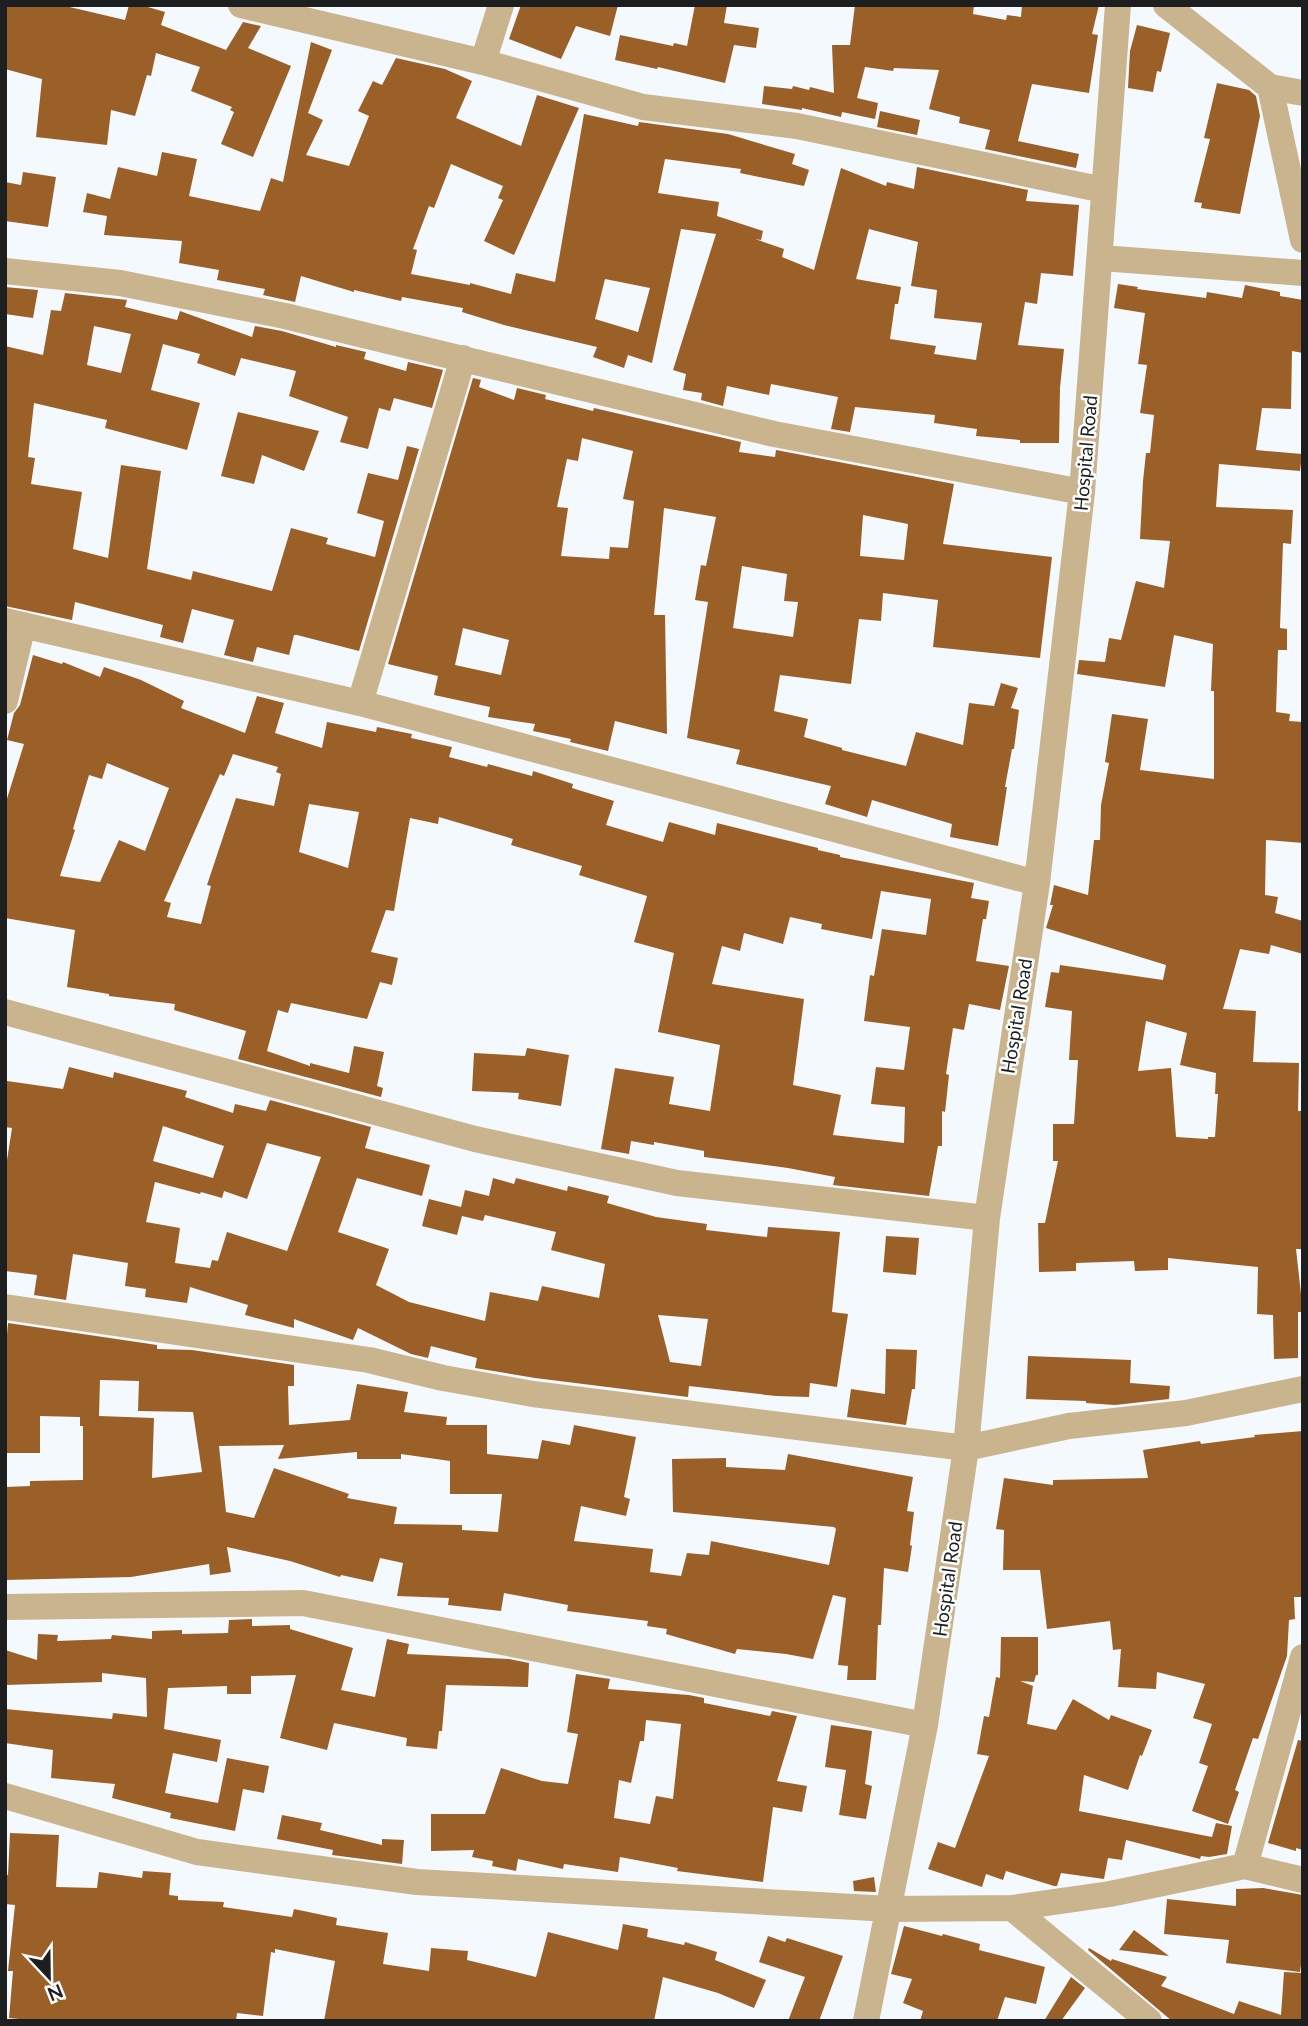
<svg xmlns="http://www.w3.org/2000/svg" width="1308" height="2026" viewBox="0 0 1308 2026" font-family="Lato,sans-serif">
  <style>
    .building { fill: #9a6028; fill-rule: evenodd }
    .lines { fill: none; stroke-linecap: round; stroke-linejoin: round }
    .street { stroke: #c9b48d; stroke-width: 26 }
    .labels { text-anchor: middle; dominant-baseline: central; stroke-width: 5; stroke-linejoin: round; paint-order: stroke }
    .street-label { font-size: 19px; fill: #1c1e1f; stroke: #fff }
  </style>
  <rect width="100%" height="100%" fill="#f4f9fe"/>
  <path class="building" d="M5,5H61L125,20L129,5H141L165,12L161,25L226,50L243,22L261,26L248,48L291,66L253,157L221,144L234,112L230,110L232,107L191,91L200,67L156,53L151,76L147,75L135,116L111,110L107,145L36,137L42,79L5,69Z
    M521,5H618L610,36L576,26L561,59L509,39Z
    M695,5H727L724,23L759,28L756,48L734,45L725,83L658,67L657,69L615,60L620,35L673,46L674,43L687,46Z
    M855,5H974L973,14L1006,20L1007,15L1021,17L1022,5H1099L1092,34L1098,35L1089,93L1032,84L1018,141L1079,154L1076,168L985,149L990,130L959,123L960,117L929,109L939,70L894,68L893,71L865,67L857,98L878,103L875,119L842,112L841,117L802,108V110L762,104L764,86L792,89L793,86L809,90L810,87L834,93L832,45H850Z
    M1137,25L1170,33L1161,72L1157,71L1153,92L1128,88L1130,51Z
    M311,42L332,50L308,113L323,120L306,155L349,166L369,116L358,111L373,81L382,85L396,58L445,69L472,81L456,118L521,146L537,95L579,108L514,255L484,241L503,200L498,198L503,186L451,164L434,208L429,206L413,249L417,250L411,274L470,285V283L511,294L516,273L555,282L584,114L638,126L639,122L728,134L795,154L792,164L809,170L804,186L740,173L741,169L665,159L658,193L719,202L717,216L763,231L761,240L755,239L784,249L782,257L814,270L841,168L886,186L887,182L914,189L917,167L1028,190L1026,201L1079,205L1073,276L1041,273L1037,304L1025,302L1018,345L1064,349L1060,388L1059,443H1020V440L976,436L977,429L934,423L935,415L855,407L850,432L831,429L838,397L771,384L769,395L727,386L723,406L701,400L702,393L683,390L686,374L673,370L716,234L681,229L652,363L628,355L624,368L593,357L597,347L504,325L462,312L463,308L402,297L401,301L354,290V292L301,276L295,302L263,295L265,289L217,280L219,270L179,263L182,241L104,235L107,216L83,212L87,193L110,199L118,167L157,176L162,152L197,159L189,196L260,211L271,178L283,182ZM869,229L918,242L911,286L937,290L934,318L982,323L976,360L934,354L936,346L890,339L895,304H898L901,287L856,279ZM605,279L650,288L638,332L595,319Z
    M1217,83L1249,90L1256,96L1260,116L1240,214L1201,208L1202,203L1194,202L1210,139L1204,138Z
    M880,111L920,120L917,135L877,127Z
    M23,172L56,177L48,227L5,221V182L21,185Z
    M1118,284L1138,287L1137,289L1206,298L1207,292L1242,298L1245,285L1280,292V296L1303,300V353L1292,351L1291,409L1262,408L1256,450L1302,454L1300,471L1219,464L1216,507L1293,510L1291,544L1283,543L1280,628L1287,629V650H1278L1276,712L1290,714L1289,721L1303,722V843L1266,840L1265,895L1278,897L1275,913L1303,921V954L1271,945L1269,954L1240,949L1223,1009L1256,1011L1253,1062L1299,1063L1298,1111H1303V1249H1296L1303,1312H1298V1358L1274,1359L1273,1315L1257,1314L1258,1267L1168,1258V1270L1135,1271L1134,1261L1076,1263V1271L1039,1272L1038,1223H1045L1058,1161H1053V1124H1074L1078,1060H1069L1072,1011L1045,1007L1051,972L1059,973L1060,965L1163,980L1166,965L1046,928L1053,905H1050L1054,885L1088,895L1094,840H1100L1101,805L1109,763L1105,762L1112,714L1148,719L1140,770L1214,779V691H1211L1213,644L1174,635L1165,687L1077,674L1079,660L1105,662L1109,638L1121,640L1136,581L1164,588L1170,541L1140,539L1143,481L1146,453H1150L1154,415L1140,413L1147,365L1138,364L1145,313L1114,308ZM1146,1021L1187,1033L1180,1065L1216,1073L1215,1094H1218L1215,1137H1208V1139L1176,1137L1171,1068L1138,1071Z
    M5,287L38,290L33,318L5,314Z
    M65,293L127,300L125,307L177,320L180,311L252,337L255,326L282,331L336,347V345L366,352L364,359L406,371L408,362L443,370L432,408L394,398L390,411L379,408L368,449L340,442L348,417L289,396L296,371L241,358L235,376L197,363L200,354L163,344L151,390L200,403L187,450L105,428L107,420L34,403L28,457L35,458L31,484L82,492L73,549L108,558L121,465L161,471L147,569L191,580L193,571L272,591L291,528L328,538L326,544L375,557L384,521L357,513L368,473L398,480L407,446L419,449L359,651L297,635H294L289,655L257,647L253,662L224,655L234,620L192,609L183,643L160,637L163,625L75,602L72,620L5,606V346L43,355L51,310L61,311ZM94,326L131,334L121,373L87,365Z
    M473,378L481,380L479,387L514,400L517,388L546,395L545,399L593,411L594,408L741,442L739,452L775,457L776,450L954,484L943,544L1052,557L1040,658L933,647L938,600L883,593L881,621L859,619L851,684L780,675L774,711L808,719L804,737L842,748V750L906,766L916,732L963,745L969,703L994,706L1001,683L1018,688L1011,708L1019,710L1014,749H1012L1005,787H1007L998,846L950,837L952,824L872,800L867,817L825,804L831,786L736,764L740,750L687,738L708,602L695,600L701,565L706,566L716,517L664,508L654,615H665L667,734L615,721L608,751L570,742L571,739L533,731L535,724L488,717L490,707L434,695L438,676L388,664ZM582,438L633,451L623,499L634,501L628,548L610,547L609,559L561,556L568,508L557,507L567,459L578,461ZM863,515L908,524L904,560L860,556ZM742,566L787,574L784,601L798,602L793,637L733,628ZM463,628L509,640L501,675L455,665Z
    M238,412L319,431L304,471L262,455L254,484L221,476Z
    M33,655L62,664L63,662L100,677L104,667L141,680L184,701L181,708L245,733L257,696L284,703L275,733L322,748L327,722L376,732L377,727L412,734L411,738L452,747L449,757L487,767L488,764L532,776L533,771L573,784L572,788L614,801L606,825L663,842L669,822L715,835L717,823L818,848V850L840,855V857L974,883L971,898L989,901L986,919H983L976,961L1009,966L1000,1010L969,1004L964,1030L953,1028L946,1074L949,1075L945,1112L942,1111V1146H938L929,1196L833,1185L835,1177L788,1168L704,1157V1151L654,1142V1145L631,1141L629,1154L601,1149L615,1068L674,1077L669,1104L710,1111L720,1045L658,1032L674,953L634,942L647,896L579,875L582,866L511,845L513,839L439,817L438,824L410,818L394,911L386,910L371,952L398,958L392,985L380,982L367,1019L291,1003L288,1013L278,1010L267,1051L310,1066V1063L349,1073L354,1046L384,1052L377,1086L383,1088L381,1097L238,1059L246,1031L174,1010L175,1004L109,996V994L67,987L75,930L5,918V805L24,744L7,740L14,713L20,705ZM233,754L278,767L276,772L281,774L274,806L236,798L207,885L211,886L201,924L167,917L171,903L164,901L220,774L224,776ZM107,763L169,788L145,851L119,840L100,882L60,876L75,830L73,829L89,775L102,779ZM309,804L359,812L348,868L299,852ZM881,891L931,899L926,935L882,929L874,976L870,975L864,1021L910,1027L904,1070L876,1067L871,1104L905,1107L904,1143L833,1135L841,1095L793,1085L804,999L712,984L722,946L740,951L744,933L783,944L790,917L822,924L821,929L872,939Z
    M527,1048L569,1055L561,1106L518,1099L519,1093L472,1091L474,1053L525,1056Z
    M69,1067L113,1078L114,1072L187,1091L185,1097L233,1113L235,1104L266,1111L270,1100L371,1127L365,1148L430,1165L422,1196L357,1178L338,1232L389,1249L376,1285L409,1302L485,1321L490,1292L538,1301L542,1286L599,1298L605,1264L551,1250L556,1232L485,1215L483,1221L462,1216L457,1235L422,1226L429,1199L461,1207L465,1190L489,1196L493,1178L514,1184L516,1178L567,1191L568,1186L609,1196L607,1203L656,1217L707,1224L706,1230L767,1237L768,1227L840,1232L832,1312L848,1314L837,1387L810,1383L809,1397L776,1396L689,1386L688,1397L535,1378L475,1368L477,1358L431,1346L428,1358L411,1354L358,1328L353,1340L294,1319V1328L245,1315L248,1305L190,1287L187,1303L145,1297L146,1289L125,1286L128,1263L73,1254L66,1300L34,1295L37,1275L5,1271V1173L12,1128L5,1127L7,1081L63,1089ZM163,1126L224,1146L213,1178L153,1161ZM267,1143L321,1157L287,1251L227,1232L218,1261L212,1260L210,1268L175,1263L180,1228L146,1222L155,1182L200,1194L201,1192L222,1198L224,1191L247,1199ZM658,1315L708,1319L701,1366L670,1362Z
    M886,1236L919,1238L916,1275L883,1272Z
    M8,1323L157,1345V1349L192,1350L294,1365V1386H288L289,1425L350,1420L357,1384L408,1392L404,1412L447,1417L446,1425H487V1454L538,1459L542,1440L570,1445L574,1425L636,1437L624,1497L630,1499L626,1516L581,1506L574,1541L653,1549L650,1572L681,1576L687,1553L709,1555L711,1541L829,1565L836,1529L834,1527L673,1512L672,1459L726,1458V1467L785,1470L788,1454L913,1477L907,1511L914,1512L910,1545L912,1546L908,1572L884,1568L881,1625H878L876,1680H847L848,1666L838,1665L846,1598L833,1595L813,1659L786,1654L737,1649L735,1654L666,1634L667,1629L647,1626L648,1621L567,1611L568,1605L504,1593L501,1611L448,1605L449,1598L397,1596L403,1563L380,1558L373,1582L341,1575L340,1577L290,1561L227,1547L231,1572L210,1575L209,1564L131,1577L5,1580V1487L30,1486V1481L83,1480V1426H80V1417L40,1416V1453H5V1358ZM100,1380L139,1381L138,1411L193,1412L202,1472L152,1478L154,1418L99,1416ZM284,1445L278,1459L357,1452V1459H401V1454L450,1461V1494H502L498,1532L462,1530V1525L394,1524L397,1507L347,1498L349,1494L274,1468L254,1518L226,1512L219,1446Z
    M886,1349L917,1350L915,1389H912L906,1425L847,1417L851,1389L885,1394Z
    M1028,1356L1131,1360L1130,1383L1170,1386L1169,1399L1115,1405L1086,1403V1401L1026,1399Z
    M1303,1431V1597H1294L1295,1619L1289,1620L1287,1656L1258,1739L1253,1738L1235,1790L1239,1792L1228,1824L1192,1811L1208,1766L1199,1763L1212,1724L1193,1718L1205,1684L1157,1672L1156,1689L1118,1687L1121,1649L1113,1650L1110,1621L1047,1629L1040,1570H1003L1004,1530L996,1529L1004,1478L1053,1485V1480L1148,1478L1143,1450L1200,1441L1201,1444L1255,1437L1254,1435Z
    M252,1619V1626L290,1625V1629L353,1648L341,1690L375,1697L387,1639L409,1644L407,1654L509,1659L529,1663L528,1687L446,1685L442,1731H439L437,1749L406,1746L407,1738L334,1723L327,1750L280,1738L296,1675L251,1676V1694H227V1686L168,1688L164,1729L221,1740L217,1762L173,1753L165,1793L218,1803L227,1758L269,1766L264,1793L243,1789L235,1831L170,1818L171,1813L112,1798L115,1784L51,1778L53,1750L5,1743V1709L112,1719L113,1713L147,1717L146,1678L102,1673V1682L5,1685V1650L37,1660L38,1634L58,1635L57,1641L111,1639L112,1635L152,1639V1631L182,1630V1634L228,1633L229,1620Z
    M1001,1637H1038V1675H1036L1034,1682L1020,1681L1033,1686L1027,1724L1056,1730L1073,1699L1109,1720L1111,1715L1152,1730L1142,1756L1140,1755L1128,1790L1084,1775L1079,1811L1212,1837L1216,1823L1232,1826L1227,1854L1209,1857L1201,1856L1200,1859L1126,1840L1122,1860L1108,1858L1104,1879L1061,1873L1057,1886H1054L1006,1871L1003,1880L986,1874L982,1887L928,1869L938,1842L955,1848L989,1756L977,1754L984,1716L989,1717L996,1677L1000,1678Z
    M576,1674L610,1679L608,1689L689,1695L704,1698V1703L770,1716L772,1711L797,1716L777,1781L807,1786L802,1812L773,1807L763,1882L677,1871L678,1868L620,1857L618,1872L564,1864L563,1869L518,1859L516,1871L492,1866L493,1861L472,1857L474,1850L431,1851V1814H485L501,1768L542,1781L568,1784L578,1734L567,1732ZM646,1720L681,1724L673,1799L656,1796L650,1824L614,1818L619,1780L631,1783L640,1741H644Z
    M831,1725L872,1731L865,1784L872,1786L866,1819L839,1815L846,1770L825,1767Z
    M1298,1740L1303,1741V1850L1296,1848V1851L1268,1843Z
    M282,1815L322,1823L320,1830L382,1845V1839L404,1840L402,1864L332,1855L333,1850L277,1839Z
    M10,1833L59,1835L56,1887L97,1888L99,1872L142,1878L143,1871L171,1873L169,1895L178,1896V1900L224,1902L223,1907L292,1917L294,1909L337,1918L336,1925L388,1933L383,1964L429,1971L431,1948L468,1951L467,1960L536,1977L548,1932L618,1950L623,1924L648,1929L647,1937L684,1945L685,1942L717,1952L715,1960L766,1980L754,2008L718,1993L663,1977L654,2021H324L335,1961L275,1949V1953L271,1952L263,2016L237,2013L236,2021L204,2019V2021H39L9,2018L13,1971H8L15,1905L5,1904V1874L8,1875Z
    M874,1877L876,1892L854,1891L853,1881Z
    M1263,1888L1303,1895V1951L1300,1972L1226,1963L1229,1940L1164,1934L1167,1899L1236,1906V1889Z
    M904,1926L942,1936L943,1934L980,1944L979,1950L1045,1967L1036,2004L1005,1997L997,2021H920L923,2011L903,2003L912,1979L891,1974Z
    M1134,1930L1169,1956L1119,1950Z
    M768,1936L785,1942L787,1938L843,1956L819,2021H788L805,1977L759,1962Z
    M1089,1948L1111,1961L1112,1959L1167,1977L1161,1986L1234,2014L1239,2001L1281,2015L1284,1972L1303,1973V2021H1172L1088,1950Z
    M1071,1977L1085,1988L1061,2021H1044Z"/>
  <g class="lines">
    <path class="street" d="M241,5L483,62L643,107L797,126L1104,190
      M1166,5L1270,87L1303,93
      M483,62L501,5
      M1270,87L1303,240
      M1101,258L1303,273
      M5,271L120,283L285,316L774,434L1082,492
      M5,621L360,703L1037,883
      M5,701L23,625
      M360,703L463,358
      M5,1012L475,1139L677,1183L987,1218
      M5,1307L369,1360L443,1378L533,1394L966,1448L1069,1426L1186,1413L1303,1389
      M5,1607L303,1603L925,1725
      M5,1796L197,1852L417,1882L889,1909L1012,1908L1110,1894L1245,1866L1303,1880
      M1245,1866L1303,1657
      M1012,1908L1149,2021
      M866,2021L925,1725L966,1448L987,1218L1037,883L1082,492L1118,5"/>
  </g>
  <g class="labels">
    <g class="street-label">
      <text transform="translate(1085 453) rotate(-85)">Hospital Road</text>
      <text transform="translate(1016 1016) rotate(-81)">Hospital Road</text>
      <text transform="translate(947 1579) rotate(-82)">Hospital Road</text>
    </g>
  </g>
  <rect width="1308" height="2026" fill="none" stroke="#1c1e1f" stroke-width="14"/>
  <g transform="translate(49 1977) rotate(158)" stroke="#ffffff" stroke-width="5" paint-order="stroke">
  <path d="M0-5L12 26L0 18L-12 26Z" fill="#1c1e1f"/>
  <text y="-10" font-size="19" font-weight="bold" text-anchor="middle" fill="#1c1e1f">N</text>
  </g>
</svg>
